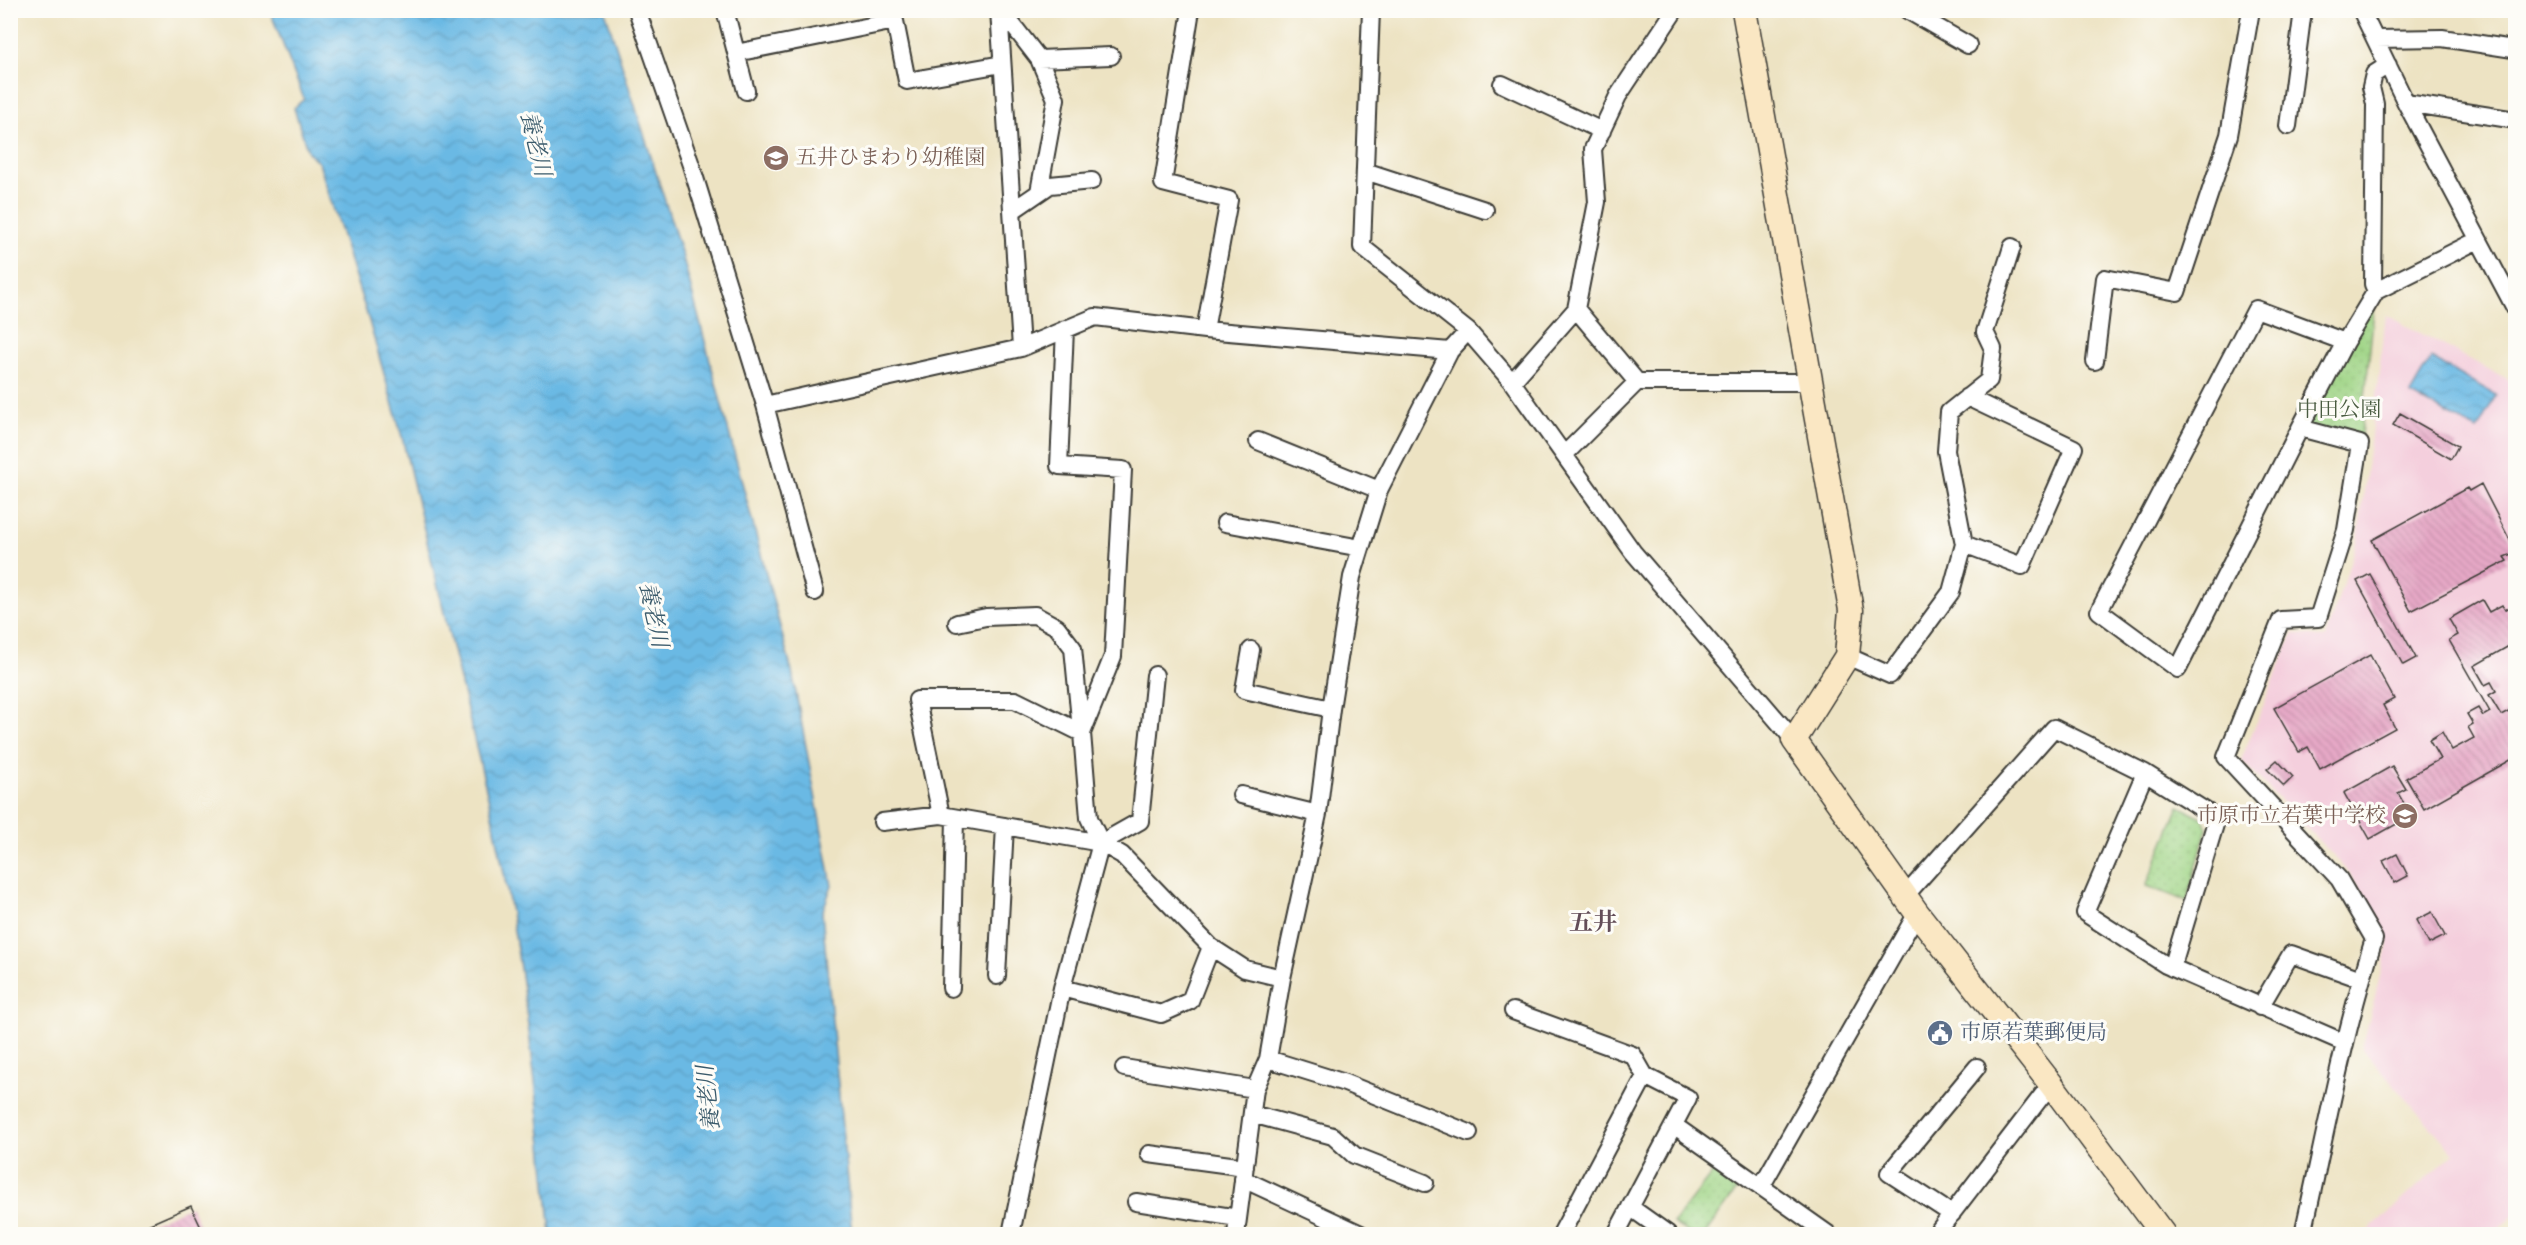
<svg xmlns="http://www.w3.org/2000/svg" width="2526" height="1245" viewBox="0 0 2526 1245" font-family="'IM FELL DW Pica','Noto Serif JP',serif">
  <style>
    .built { fill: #f4cfdd }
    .park { fill: url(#park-dots); stroke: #5e7850; stroke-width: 1.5 }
    .water { fill: url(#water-waves); stroke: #436a80; stroke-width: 1.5 }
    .building { fill: url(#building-back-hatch) }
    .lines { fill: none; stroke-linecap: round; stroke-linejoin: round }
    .street-casing { stroke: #3b3a35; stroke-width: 20 }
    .secondary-casing { stroke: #3b3a35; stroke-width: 27 }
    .street { stroke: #fff; stroke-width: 16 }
    .secondary { stroke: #fae7c3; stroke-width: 24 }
    .labels { text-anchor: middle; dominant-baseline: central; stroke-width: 6; stroke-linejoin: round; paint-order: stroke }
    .education-label { font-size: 21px; fill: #785e54; stroke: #fdfcf7; text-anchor: start }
    .park-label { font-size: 21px; fill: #4a5c41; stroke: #fdfcf7 }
    .service-label { font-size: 21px; fill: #4e5e75; stroke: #fdfcf7; text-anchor: start }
    .water-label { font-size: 22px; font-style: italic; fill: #3b5b6c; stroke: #fdfcf7 }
    .quarter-label { font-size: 24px; font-weight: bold; fill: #634d58; stroke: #fdfcf7 }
  </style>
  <defs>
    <pattern id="park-dots" width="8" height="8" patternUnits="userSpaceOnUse" patternTransform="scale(1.5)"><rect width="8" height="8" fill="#9fd485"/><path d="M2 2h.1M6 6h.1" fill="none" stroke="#88b572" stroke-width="1.8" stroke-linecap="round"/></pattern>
    <pattern id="water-waves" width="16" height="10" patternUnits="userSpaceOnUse" patternTransform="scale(1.5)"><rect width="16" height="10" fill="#6ab9e4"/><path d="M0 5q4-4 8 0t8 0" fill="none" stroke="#5b9ec3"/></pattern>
    <pattern id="building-back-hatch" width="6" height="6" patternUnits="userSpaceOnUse" patternTransform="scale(1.5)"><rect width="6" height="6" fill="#e6a8c6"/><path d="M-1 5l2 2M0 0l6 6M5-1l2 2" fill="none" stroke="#c590aa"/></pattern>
  </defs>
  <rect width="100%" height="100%" fill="#fdfcf7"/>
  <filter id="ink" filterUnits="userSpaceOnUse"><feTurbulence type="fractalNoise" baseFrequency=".0167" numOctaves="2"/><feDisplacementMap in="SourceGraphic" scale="12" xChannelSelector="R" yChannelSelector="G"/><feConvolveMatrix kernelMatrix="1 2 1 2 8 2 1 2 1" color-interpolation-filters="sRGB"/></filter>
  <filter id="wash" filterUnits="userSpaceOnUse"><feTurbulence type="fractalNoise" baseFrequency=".008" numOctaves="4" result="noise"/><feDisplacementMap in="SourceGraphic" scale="24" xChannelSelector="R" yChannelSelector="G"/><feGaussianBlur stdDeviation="1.35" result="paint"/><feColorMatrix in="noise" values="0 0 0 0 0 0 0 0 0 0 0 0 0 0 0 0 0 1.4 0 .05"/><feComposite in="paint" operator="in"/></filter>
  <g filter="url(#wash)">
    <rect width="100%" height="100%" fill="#ede3c3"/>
    <path class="built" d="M2386,315L2515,383L2516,1214L2491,1234H2365L2454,1153L2362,1049L2388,943L2348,871L2241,760L2293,633L2325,638L2358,539Z"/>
    <path class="park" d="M2376,291L2360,444L2300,428Z
      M2179,806L2202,817L2207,828L2187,901L2146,886Z
      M1716,1168L1739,1187L1705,1234H1690L1673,1223Z"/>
    <path class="water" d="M270,11H605L683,258L792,672L832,885L822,913L852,1234H551C537,1088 521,941 488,797L402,437L369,321L319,163L308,152L294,108L304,99Z
      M2431,358L2496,395L2477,430L2410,394Z"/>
    <g id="blocks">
      <path class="building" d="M2400,413L2458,446L2451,459L2393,425Z
        M2481,484L2516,552L2504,557L2507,561L2411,611L2372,540L2467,488L2469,491Z
        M2370,574L2416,658L2403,665L2357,581Z
        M2482,600L2489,612L2502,605L2505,610L2516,603V642L2474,666L2485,685L2491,682L2496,691L2489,695L2501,715L2516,707V757L2424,809L2406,778L2440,759L2429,740L2442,732L2452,750L2474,738L2468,727L2473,724L2467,714L2478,708L2483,716L2490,712L2449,640L2458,635L2449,619Z
        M2370,655L2394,699L2383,705L2395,728L2320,769L2308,747L2299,752L2274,708Z
        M2277,760L2293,777L2284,786L2267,769Z
        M2392,766L2406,789L2398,793L2411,816L2370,839L2344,793Z
        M2397,854L2408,876L2395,883L2383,861Z
        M2432,912L2445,936L2429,944L2416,920Z
        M191,1206L204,1234H127Z"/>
    </g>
  </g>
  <g filter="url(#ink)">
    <use href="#blocks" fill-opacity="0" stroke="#3b3a35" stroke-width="1.5"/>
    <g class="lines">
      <g class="street-casing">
        <path id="street" d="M637,10L691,165L765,405L815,592
          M725,10L746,91
          M999,10L1021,348
          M1001,10L1039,59L1111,56
          M1191,10L1163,183L1229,200L1205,330
          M1371,10L1362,247L1468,331L1512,382L1633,552L1794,740
          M1907,10L1968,45
          M2361,10L2406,103L2516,310
          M2376,39L2442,38L2513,49
          M736,53L895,21L907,81L1002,64
          M1039,59L1056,99L1039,192
          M1502,84L1602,131
          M2406,103L2516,120
          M2288,126L2303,10
          M1365,171L1485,210
          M1012,211L1050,185L1092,181
          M2376,291L2373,284L2375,104L2371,87L2374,74L2388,65
          M1576,309L1637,382
          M2095,361L2105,278L2177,292L2229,135L2251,10
          M1512,382L1576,309L1597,202L1593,149L1618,96L1675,10
          M765,405L1021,348L1095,317L1205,330L1450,351
          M2300,428L2178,669L2099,611L2256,309L2345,342
          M1258,441L1379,490
          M1564,455L1637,382H1810
          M1225,523L1361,548
          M1964,544L2022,566L2074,448L1967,397
          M957,623L986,617L1035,615L1057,627L1073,648L1081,730
          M1251,650L1244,690L1331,709
          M1847,656L1890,675L1951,592L1964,544L1946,451L1949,412L1989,380L1993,349L1985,332L2012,247
          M2145,773L2217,818L2172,968
          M1241,795L1318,814
          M941,815L917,700H1015L1082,733
          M882,822L941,815L1101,843L1122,855L1211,947L1245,969L1282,978
          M1101,843L1140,821L1155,675
          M1905,896L2054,728L2145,773L2085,913L2166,965L2345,1043
          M997,976L1005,826
          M951,988L955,818
          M1062,988L1161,1014L1190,1001L1211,947
          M2260,1007L2291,954L2361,979
          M1513,1011L1633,1055L1645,1076L1688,1098L1616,1234
          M1268,1059L1345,1083L1469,1133
          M1124,1068L1255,1089
          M1252,1114L1333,1136L1354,1155L1425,1183
          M1675,1126L1828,1234
          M1149,1154L1245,1167
          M1243,1179L1361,1234
          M1761,1187L1917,913
          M1136,1202L1238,1218
          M1630,1207L1668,1234
          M1952,1214L1889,1173L1977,1067
          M1011,1234L1062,988L1101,843L1089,818L1082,733L1113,656L1123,470L1059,466L1065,329
          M1236,1234L1255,1089L1268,1059L1282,978L1318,814L1331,709L1352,577L1379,490L1450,351L1468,331
          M1561,1234L1645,1076
          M1936,1234L2051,1084
          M2303,1234C2325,1136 2343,1035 2374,939L2339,879L2226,757L2281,620L2318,618L2346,530L2360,444L2300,428L2345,342L2376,291L2478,240"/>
      </g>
      <g class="secondary-casing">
        <path id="secondary" d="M1744,10L1851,610L1847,656L1794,740L1917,913L2051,1084L2163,1234"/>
      </g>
      <use href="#street" class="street"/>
      <use href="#secondary" class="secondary"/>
    </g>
  </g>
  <defs>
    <g id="school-disc" transform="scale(1.35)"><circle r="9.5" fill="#8d6e63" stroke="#fdfcf7"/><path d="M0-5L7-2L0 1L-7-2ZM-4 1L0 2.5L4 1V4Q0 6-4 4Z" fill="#fff"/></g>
    <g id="civic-disc" transform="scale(1.35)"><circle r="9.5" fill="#5c6f8a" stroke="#fdfcf7"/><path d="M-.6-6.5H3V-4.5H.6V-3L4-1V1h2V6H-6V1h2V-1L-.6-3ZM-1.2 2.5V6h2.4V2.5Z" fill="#fff"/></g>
  </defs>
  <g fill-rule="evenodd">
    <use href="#school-disc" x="776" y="158"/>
    <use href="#school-disc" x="2405" y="816"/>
    <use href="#civic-disc" x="1940" y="1033"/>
  </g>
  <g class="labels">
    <g class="education-label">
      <text x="796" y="158">五井ひまわり幼稚園</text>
      <text x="2386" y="816" text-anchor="end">市原市立若葉中学校</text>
    </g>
    <g class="park-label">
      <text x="2339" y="410">中田公園</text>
    </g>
    <g class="service-label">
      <text x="1960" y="1033">市原若葉郵便局</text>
    </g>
    <g class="water-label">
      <text transform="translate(535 144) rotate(76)">養老川</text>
      <text transform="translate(653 615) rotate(78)">養老川</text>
      <text transform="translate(709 1098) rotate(-96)">養老川</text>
    </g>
    <g class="quarter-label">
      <text x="1593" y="923">五井</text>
    </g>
  </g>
  <rect width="2526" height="1245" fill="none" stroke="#fdfcf7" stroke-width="36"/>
</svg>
